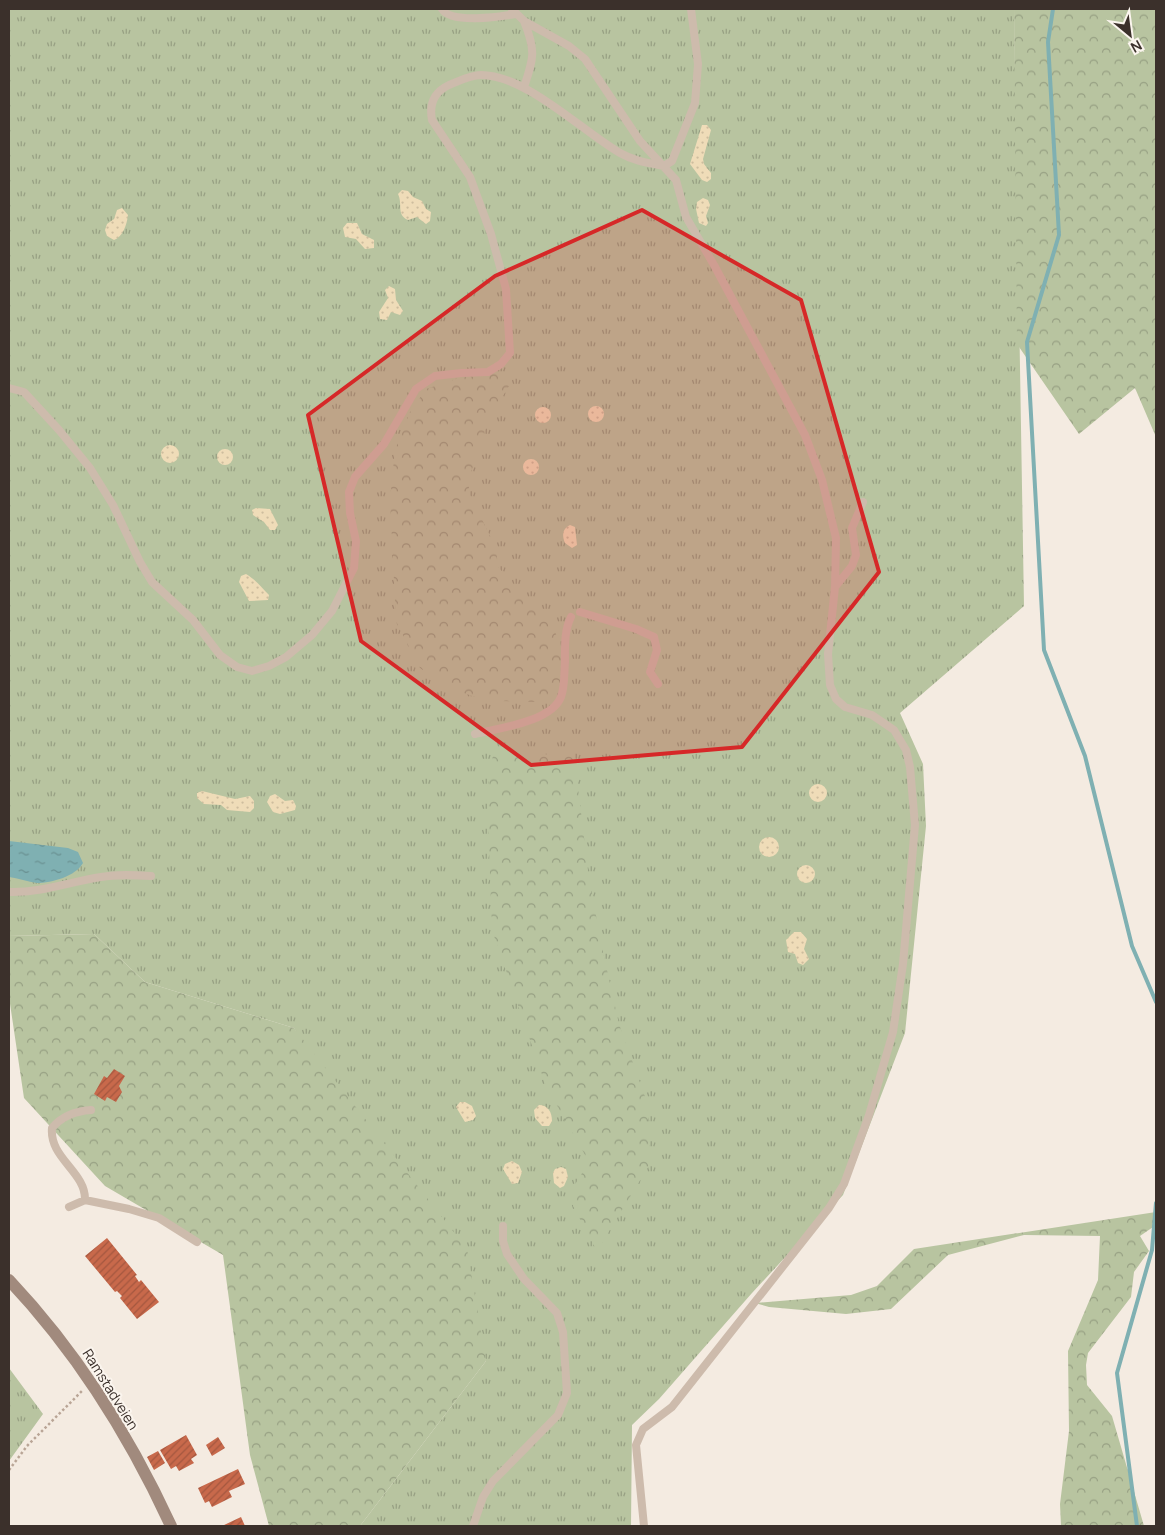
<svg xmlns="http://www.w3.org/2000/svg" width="1165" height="1535" viewBox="0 0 1165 1535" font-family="Manrope,sans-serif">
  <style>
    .grass { fill: url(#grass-tufts) }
    .forest { fill: url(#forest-crowns) }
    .sand { fill: url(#sand-dots) }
    .water { fill: url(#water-ripples) }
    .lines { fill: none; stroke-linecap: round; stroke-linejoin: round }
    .stream { stroke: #7fb0b2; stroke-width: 4 }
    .building { fill: url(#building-hatch) }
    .path { stroke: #b9a596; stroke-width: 2.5; stroke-dasharray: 2.5 2.5; stroke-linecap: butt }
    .lane { stroke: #cdbbac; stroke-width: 8 }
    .secondary { stroke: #a18a7d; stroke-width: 12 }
    .marked { fill: #d62828; fill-opacity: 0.2; stroke: #d62828; stroke-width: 4; stroke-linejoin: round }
    .labels { text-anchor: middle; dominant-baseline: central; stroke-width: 4; stroke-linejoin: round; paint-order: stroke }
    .street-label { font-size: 14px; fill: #3b302b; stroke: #fbf5ee }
  </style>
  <defs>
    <pattern id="grass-tufts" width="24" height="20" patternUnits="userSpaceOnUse" patternTransform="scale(1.25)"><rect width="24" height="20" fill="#b8c4a0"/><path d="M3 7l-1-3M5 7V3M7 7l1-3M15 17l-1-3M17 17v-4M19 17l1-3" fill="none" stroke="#97a083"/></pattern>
    <pattern id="forest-crowns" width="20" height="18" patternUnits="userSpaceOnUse" patternTransform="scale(1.25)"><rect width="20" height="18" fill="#b8c4a0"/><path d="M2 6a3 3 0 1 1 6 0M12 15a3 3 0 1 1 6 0" fill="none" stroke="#97a083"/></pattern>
    <pattern id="sand-dots" width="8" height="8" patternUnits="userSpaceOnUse" patternTransform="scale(1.25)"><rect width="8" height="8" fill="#efdcb8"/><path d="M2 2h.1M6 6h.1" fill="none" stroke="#cebd9e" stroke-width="1.8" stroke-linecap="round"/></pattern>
    <pattern id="water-ripples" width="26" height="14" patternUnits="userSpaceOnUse" patternTransform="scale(1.25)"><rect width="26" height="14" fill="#7fb0b2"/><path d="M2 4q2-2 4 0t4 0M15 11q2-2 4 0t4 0" fill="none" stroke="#699091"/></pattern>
    <pattern id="building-hatch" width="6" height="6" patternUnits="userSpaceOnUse" patternTransform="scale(1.25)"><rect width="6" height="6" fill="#c8694b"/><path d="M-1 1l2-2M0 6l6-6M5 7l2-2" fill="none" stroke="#a4573f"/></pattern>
  </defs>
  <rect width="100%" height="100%" fill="#f4ebe1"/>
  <path class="grass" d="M9,9H1014L1024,606L900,713L923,764L926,826L905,1033L843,1195L752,1293L659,1399L632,1425L631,1526H360L486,1361L294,1028L145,982L94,934L9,936Z
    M9,1368L43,1414L9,1461Z"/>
  <path class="forest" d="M1014,9H1156V437L1135,388L1079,434L1017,344Z
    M499,373L509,386L489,419L468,481L470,495L496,548L498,567L553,627L561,646V666L560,688L555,699L536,702L499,701L472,696L445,686L420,668L396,622L390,499L395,450L410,412L426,389L459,378Z
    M574,754L589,879L603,952L619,1024L648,1105L650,1164L597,1251L573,1206L574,1186L589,1162L546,1086L492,930L487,793L493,755Z
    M94,934L145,982L294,1028L467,1249L486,1361L360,1526H269L250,1455L223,1255L105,1186L24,1098L9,997V936Z
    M1156,1212V1225L1140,1236L1149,1251L1134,1272L1131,1297L1088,1353L1086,1365L1087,1385L1112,1416L1144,1526H1061L1060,1504L1069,1431L1068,1351L1098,1280L1100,1236L1024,1235L948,1255L891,1309L846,1314L769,1307L755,1303L851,1295L877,1286L914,1249Z"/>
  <path class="sand" d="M702,125H707L711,130L703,159L704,164L711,173V179L707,182L702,180L690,164Z
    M402,190L408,191L413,197L422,201L426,209L431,212L430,221L426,224L417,217L408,220C396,215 403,204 398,194Z
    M703,198L708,200L710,205L706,216L708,223L706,226L699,223L696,209L697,202Z
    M122,208L128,215C127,224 123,237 114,240L107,236L105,230L107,224L114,219L117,210Z
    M347,223H357L362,234L374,240V248L365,249L356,239L345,237L343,228Z
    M389,286L395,289L396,300L403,311L400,315L391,312L387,320L380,319L379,312L388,298L385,290Z
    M588 414a8 8 0 1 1 16 0a8 8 0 1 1-16 0Z
    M535 415a8 8 0 1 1 16 0a8 8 0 1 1-16 0Z
    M161 454a9 9 0 1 1 18 0a9 9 0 1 1-18 0Z
    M217 457a8 8 0 1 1 16 0a8 8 0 1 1-16 0Z
    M523 467a8 8 0 1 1 16 0a8 8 0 1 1-16 0Z
    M256,508L270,509L278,525L275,530H270L264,522L253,515L252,510Z
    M570,525L575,527L577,545L572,548L565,543C562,536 562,529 570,525Z
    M246,574C256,580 261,587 269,595L268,600L249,601L239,582L241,576Z
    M809 793a9 9 0 1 1 18 0a9 9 0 1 1-18 0Z
    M202,791L235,799L250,796L254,801V808L250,812L227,810L221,805L204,804L197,798V793Z
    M275,794L285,801L293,800L296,806L295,810L280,814L273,812L267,802L270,796Z
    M759 847a10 10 0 1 1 20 0a10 10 0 1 1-20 0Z
    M797 874a9 9 0 1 1 18 0a9 9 0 1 1-18 0Z
    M794,932H801L807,939L804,949L809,959L803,965L798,963L795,954L788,952L786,940Z
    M460,1102H465L472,1106L476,1116L473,1120L465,1122L456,1107Z
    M539,1105C548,1105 552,1112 552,1121L549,1126H542L535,1118L534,1110Z
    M512,1161L519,1165L522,1172L518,1183L512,1184L503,1169L505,1164Z
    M561,1167L566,1169L568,1177L564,1186L560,1188L554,1183L553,1173L555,1169Z"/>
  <path class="water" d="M9,841L68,848L78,852L83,863C76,876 52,883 37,883C28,882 18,878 9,877Z"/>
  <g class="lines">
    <path class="stream" d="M1053,9L1048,42L1059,235L1027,342L1044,650L1085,756L1132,946L1156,1002
      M1137,1526L1117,1373L1152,1250L1156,1203"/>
  </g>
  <path class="building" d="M114,1069L125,1076L119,1086L122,1092L116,1102L107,1097L105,1101L94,1094L104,1076L107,1078Z
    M107,1238L137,1275L135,1276L139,1282L141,1280L159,1302L137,1319L120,1298L122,1296L117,1291L115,1292L85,1256Z
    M186,1435L197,1455L191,1459L194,1463L179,1471L176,1466L171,1469L160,1450Z
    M218,1437L225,1448L212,1456L206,1445Z
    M158,1451L165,1463L154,1470L147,1457Z
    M238,1469L245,1484L229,1491L232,1497L212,1507L209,1501L205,1503L198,1488Z
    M241,1517L245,1526H222Z"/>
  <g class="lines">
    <path class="path" d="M9,1470L27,1446L82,1391"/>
    <path class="lane" d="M442,9C451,24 499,17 515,14
      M512,9L524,21L569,46L585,59L640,141L676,180L686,217L714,265L805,435L822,480L836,538L835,587L828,654L830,685L836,699L845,707L872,715L894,730L906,750L910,767L915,825L903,964L893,1032L869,1115L844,1184L829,1208L672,1407L643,1429L636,1445L644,1526
      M524,21C536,51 534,57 524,87
      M9,388L24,392L59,430L90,468L113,505L140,562L152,582L193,620L220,655L237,667L252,671L269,666L286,657L312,635L332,611L354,568L356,541L350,513L349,492L355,477L384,444L416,389L435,376L461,373L488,372L501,364L510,353L506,289L491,234L470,177L432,120C429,104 434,92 449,85C459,81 470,75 481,75C526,75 582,131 620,153C634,161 649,163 664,166L672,161L695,103L698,64L691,9
      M835,587L852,566L856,555L852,528L863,502
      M580,612L636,629L654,637L657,650L650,672L658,684
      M475,734C499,728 551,722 561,697C565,686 564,674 565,662C565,647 564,631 571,617
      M9,892C41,893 69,882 101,877C118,874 134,875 151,876
      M85,1200C86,1172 49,1158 52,1128C62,1116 76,1111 91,1110
      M69,1207L85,1200L129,1209L159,1218L197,1242
      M473,1526L483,1497L493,1481L558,1415L567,1393L563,1332L557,1313L524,1279L507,1254L503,1241V1226"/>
    <path class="secondary" d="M9,1280C76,1351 130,1437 171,1526"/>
  </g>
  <path class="marked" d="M642,210L801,300L879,572L742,747L531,765L361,641L308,415L495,276Z"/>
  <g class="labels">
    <g class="street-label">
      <text transform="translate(111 1389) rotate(58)">Ramstadveien</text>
    </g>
  </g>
  <rect width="1165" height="1535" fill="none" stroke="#3b302b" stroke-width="20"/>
  <g transform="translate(1130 35) rotate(151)" stroke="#fbf5ee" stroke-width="4" paint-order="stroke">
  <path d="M0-4L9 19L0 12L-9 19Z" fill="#3b302b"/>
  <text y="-8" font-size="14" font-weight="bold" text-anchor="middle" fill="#3b302b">N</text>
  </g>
</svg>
